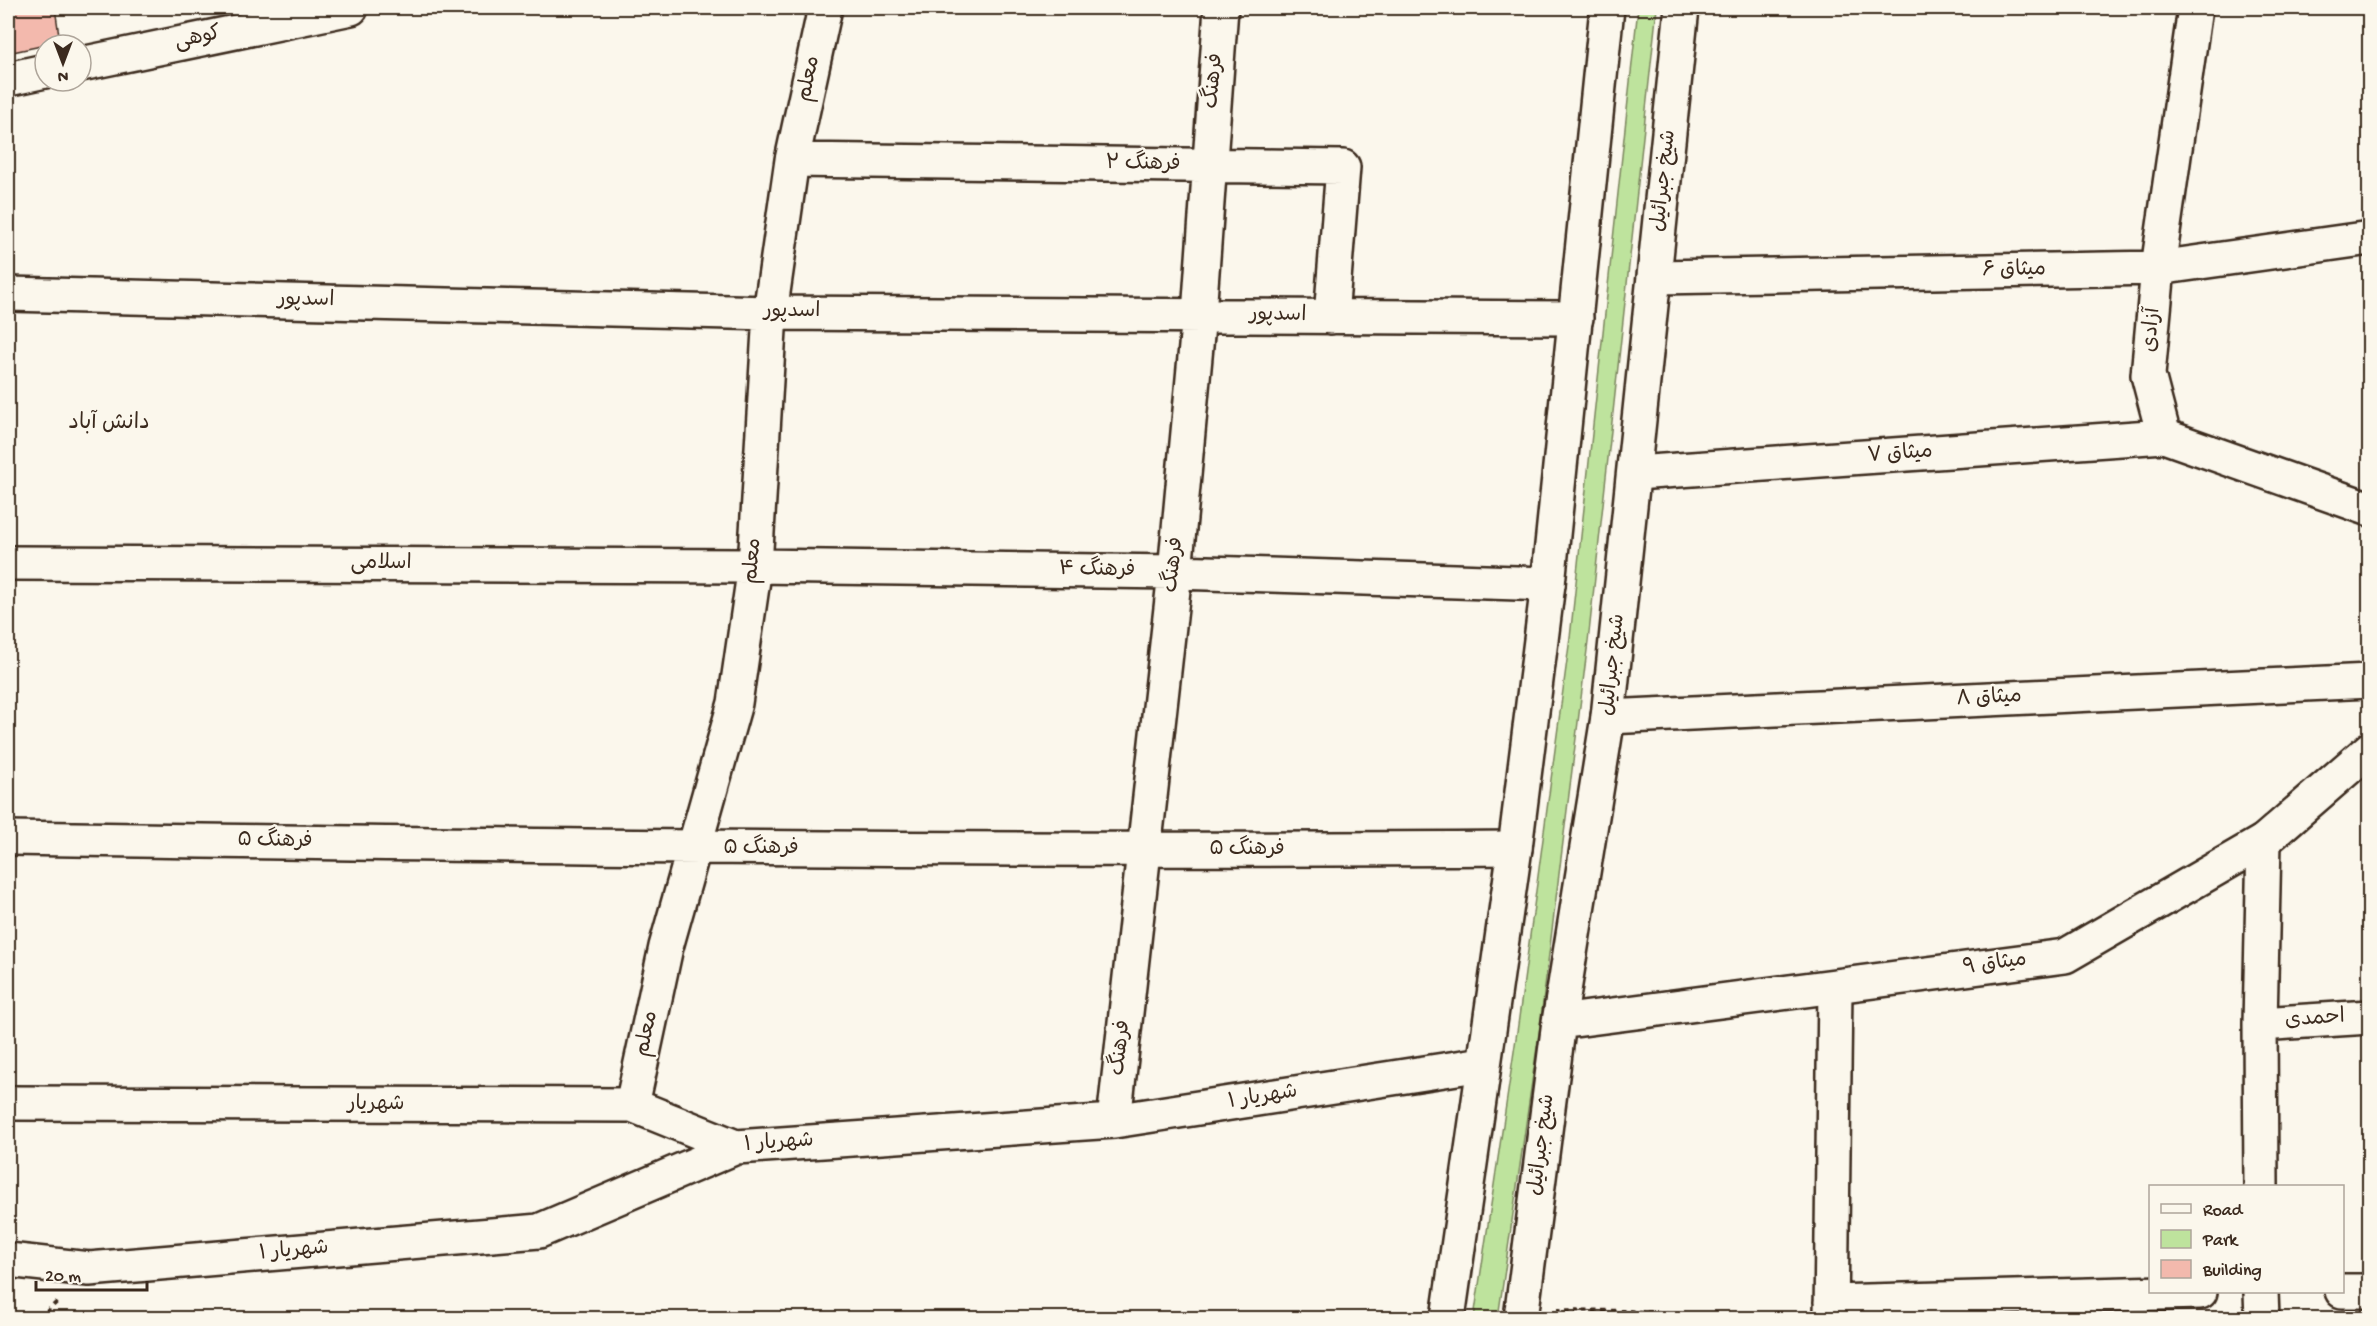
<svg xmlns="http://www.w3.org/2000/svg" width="2377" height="1326" viewBox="0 0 2377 1326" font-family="'Gochi Hand','Playpen Sans Arabic',sans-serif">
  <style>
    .green { fill: #bee39d; stroke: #7c865e; stroke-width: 1.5 }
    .building { fill: #f3b9ad; stroke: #3b2a1e; stroke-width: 1.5 }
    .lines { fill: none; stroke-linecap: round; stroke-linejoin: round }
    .street-casing { stroke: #3b2a1e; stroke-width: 38 }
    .secondary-casing { stroke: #3b2a1e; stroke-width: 38 }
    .path { stroke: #3b2a1e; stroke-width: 4; stroke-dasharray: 4.5 4.5; stroke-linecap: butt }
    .street { stroke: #fbf7ec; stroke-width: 33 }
    .secondary { stroke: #fbf7ec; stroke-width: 33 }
    .labels { text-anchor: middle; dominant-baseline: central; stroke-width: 5; stroke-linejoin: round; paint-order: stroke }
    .street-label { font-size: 21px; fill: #3b2a1e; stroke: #fbf7ec }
    .neighbourhood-label { font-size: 22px; fill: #3b2a1e; stroke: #fbf7ec }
  </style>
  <rect width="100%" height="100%" fill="#fbf7ec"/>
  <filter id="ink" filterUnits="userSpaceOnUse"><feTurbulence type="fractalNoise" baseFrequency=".0167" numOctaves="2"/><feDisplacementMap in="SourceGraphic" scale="12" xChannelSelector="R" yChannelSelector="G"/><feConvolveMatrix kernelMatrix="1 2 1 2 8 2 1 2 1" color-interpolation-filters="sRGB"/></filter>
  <g filter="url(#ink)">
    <path class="green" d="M1638,8H1657L1588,642L1540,1026L1498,1318H1474L1518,1025L1570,638Z"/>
    <path class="building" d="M8,8H55L60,42L8,53Z"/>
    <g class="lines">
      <g class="street-casing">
        <path id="street" d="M2195,8L2158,268L2148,375L2164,436L2370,509
          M81,64L351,8
          M8,79L45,71
          M792,160L1343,167L1331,317
          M1656,277L2158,268L2370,238
          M8,294L770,313L1576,318
          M1635,473L2164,436
          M8,563L755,566L1175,572L1548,584
          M1608,717L2370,681
          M8,838C510,846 1012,852 1515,848
          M2260,1024L2370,1017
          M8,1103L632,1105L736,1147
          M632,1105L666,947L735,703L755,566L770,313L792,160L825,8
          M1114,1121L1175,572L1199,314L1221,8
          M2261,1186L2260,1024L2264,841
          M8,1260L89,1269L539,1231L736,1147L1114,1121L1483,1064
          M2342,1291H2370
          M2261,1292L2262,1318
          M1831,1302L2200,1292
          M1831,1318L1835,988"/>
      </g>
      <g class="secondary-casing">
        <path id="secondary" d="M1559,1022L2065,956L2264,841L2370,749
          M1448,1318L1515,848L1548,584L1607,8
          M1521,1318L1559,1022L1608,717L1682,8"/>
      </g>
      <path class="path" d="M1557,1310L1628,1311L1722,1318
        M40,1318L57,1302"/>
      <use href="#street" class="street"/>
      <use href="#secondary" class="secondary"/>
    </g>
  </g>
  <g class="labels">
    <g class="street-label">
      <text transform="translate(198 39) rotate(-12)">کوهی</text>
      <text transform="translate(810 79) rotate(-78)">معلم</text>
      <text transform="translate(1215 81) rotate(-85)">فرهنگ</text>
      <text transform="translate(1143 165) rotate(1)">فرهنگ ۲</text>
      <text transform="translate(1665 181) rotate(-84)">شیخ جبرائیل</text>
      <text transform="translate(2014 271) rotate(-1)">میثاق ۶</text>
      <text transform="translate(306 301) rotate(1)">اسدپور</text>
      <text x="792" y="312">اسدپور</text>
      <text transform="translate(1278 316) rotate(1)">اسدپور</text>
      <text transform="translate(2153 330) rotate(-85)">آزادی</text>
      <text transform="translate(1900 455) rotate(-4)">میثاق ۷</text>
      <text transform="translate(754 561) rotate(-85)">معلم</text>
      <text x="381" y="564">اسلامی</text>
      <text transform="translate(1175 565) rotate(-84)">فرهنگ</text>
      <text transform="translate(1097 571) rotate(1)">فرهنگ ۴</text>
      <text transform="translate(1614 665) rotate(-84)">شیخ جبرائیل</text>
      <text transform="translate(1989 699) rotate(-3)">میثاق ۸</text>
      <text transform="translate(275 842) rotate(1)">فرهنگ ۵</text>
      <text x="761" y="849">فرهنگ ۵</text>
      <text x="1247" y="850">فرهنگ ۵</text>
      <text transform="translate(1995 965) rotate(-8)">میثاق ۹</text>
      <text transform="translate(2315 1020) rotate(-4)">احمدی</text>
      <text transform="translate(648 1034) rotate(-78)">معلم</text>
      <text transform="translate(1122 1048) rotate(-84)">فرهنگ</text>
      <text transform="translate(1263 1098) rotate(-9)">شهریار ۱</text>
      <text x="376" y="1105">شهریار</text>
      <text transform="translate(779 1144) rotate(-4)">شهریار ۱</text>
      <text transform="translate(1543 1145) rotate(-83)">شیخ جبرائیل</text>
      <text transform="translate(294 1252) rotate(-5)">شهریار ۱</text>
    </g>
    <g class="neighbourhood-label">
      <text x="109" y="424">دانش آباد</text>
    </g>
  </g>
  <rect width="2377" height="1326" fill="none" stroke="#fbf7ec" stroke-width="30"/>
  <rect x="15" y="15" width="2347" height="1296" fill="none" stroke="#3b2a1e" stroke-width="2" filter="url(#ink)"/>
  <rect x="2149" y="1185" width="195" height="108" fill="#fbf7ec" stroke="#aea59a" stroke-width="1.5"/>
  <rect x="2161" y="1204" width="30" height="9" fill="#fbf7ec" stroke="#aea59a" stroke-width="1.5"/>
  <text x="2203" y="1215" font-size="18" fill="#3b2a1e">Road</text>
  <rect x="2161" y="1230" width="30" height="18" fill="#bee39d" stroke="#aea59a" stroke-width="1.5"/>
  <text x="2203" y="1245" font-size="18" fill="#3b2a1e">Park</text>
  <rect x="2161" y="1260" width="30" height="18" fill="#f3b9ad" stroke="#aea59a" stroke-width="1.5"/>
  <text x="2203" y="1275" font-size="18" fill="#3b2a1e">Building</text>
  <g transform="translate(63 63) rotate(180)"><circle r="28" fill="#fbf7ec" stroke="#aea59a" stroke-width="1.5"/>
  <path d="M0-4.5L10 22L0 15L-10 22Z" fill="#3b2a1e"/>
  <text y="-9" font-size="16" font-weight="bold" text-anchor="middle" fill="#3b2a1e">N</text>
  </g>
  <path d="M36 1281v9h111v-9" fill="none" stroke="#3b2a1e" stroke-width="3"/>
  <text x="45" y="1281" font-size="18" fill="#3b2a1e" stroke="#fbf7ec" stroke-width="4.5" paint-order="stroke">20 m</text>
</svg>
